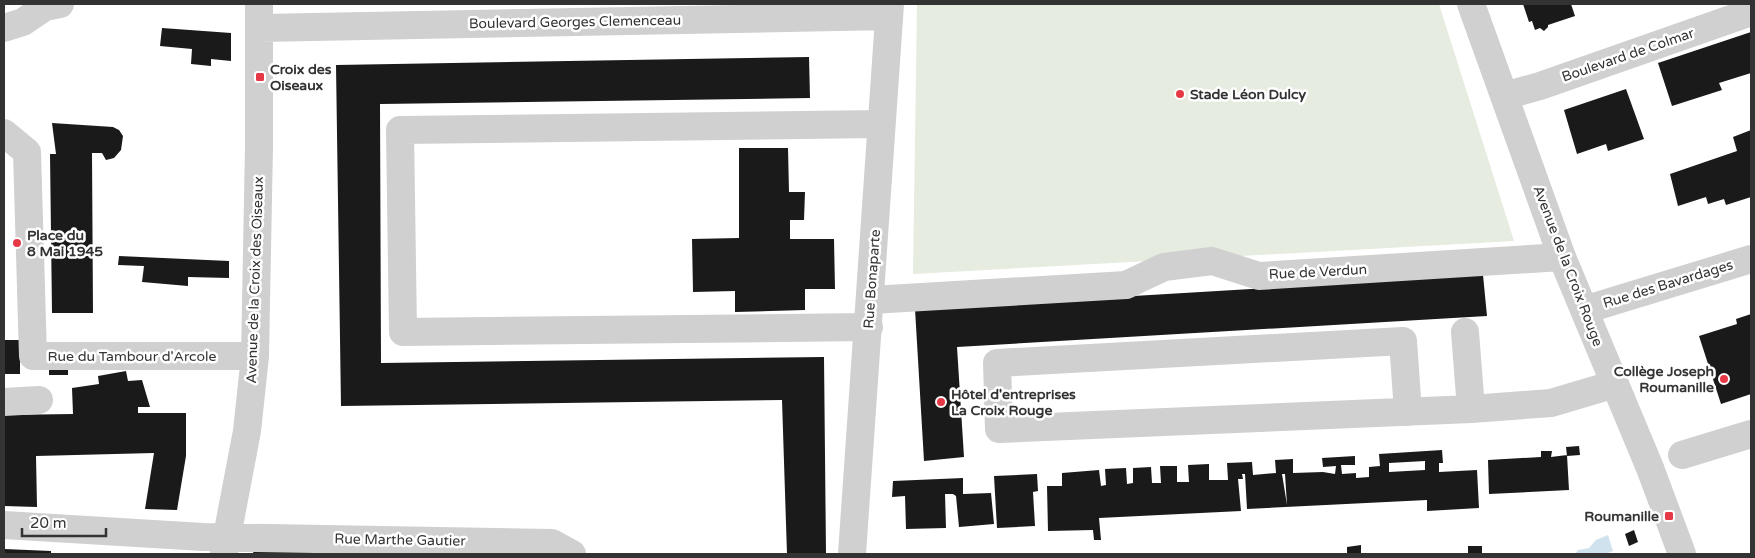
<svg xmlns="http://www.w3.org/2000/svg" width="1755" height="558" viewBox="0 0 1755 558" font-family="'Varela Round',sans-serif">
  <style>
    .green { fill: #e6ecdf }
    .water { fill: #cfe2ee }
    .building { fill: #1a1a1a; fill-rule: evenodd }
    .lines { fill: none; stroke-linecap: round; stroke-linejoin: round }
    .minor { stroke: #d0d0d0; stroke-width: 28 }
    .poi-dot { fill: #e63946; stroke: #fff; stroke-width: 2 }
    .labels { text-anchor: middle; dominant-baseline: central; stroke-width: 5; stroke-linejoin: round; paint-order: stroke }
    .street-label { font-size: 14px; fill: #333; stroke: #fff }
    .poi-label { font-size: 14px; font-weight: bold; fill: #333; stroke: #fff; text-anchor: start }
  </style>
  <rect width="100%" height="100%" fill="#fff"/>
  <path class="green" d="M917,4H1439L1514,241L913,274Z"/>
  <path class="water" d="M1608,535L1613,551L1605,554H1575L1578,550L1589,548L1596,540Z"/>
  <path class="building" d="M1523,4H1571L1575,16L1548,25V27L1544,31L1540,28L1535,30L1532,21L1529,22Z
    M162,28L231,33V61L211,59V66L191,64L192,49L160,46Z
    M1751,32V73L1719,83L1722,90L1672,106L1658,63Z
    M809,57L810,98L380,104L381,363L824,357L826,553L787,554L782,400L341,406L336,65Z
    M1626,89L1644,139L1608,151L1606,144L1577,154L1564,110Z
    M52,123L113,127L119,130L123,136L121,150L114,158L106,160L102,153H92L93,313H52L50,154H56Z
    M1751,130V197L1726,205L1724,199L1708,204L1706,197L1678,206L1670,174L1737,151L1733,137Z
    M739,148H788L789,192H805L804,220H790V239H834L835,289H805V310L735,312V291L693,292L692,239L739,238Z
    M119,256L229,261V278L188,277V286L142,282L144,266L118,265Z
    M1483,275L1487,316L957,347L964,457L924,461L915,309Z
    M1751,314V394L1721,404L1699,336L1737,324L1736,319Z
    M4,340H20V374H4Z
    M49,365H68V375H49Z
    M126,371L128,381L142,380L150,407H138V413H186V456L177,510L145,509L154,453L36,456L37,507L4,506V415L73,414L72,388L99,384L98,376Z
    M1579,446L1580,455L1567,456L1566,447Z
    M1442,450L1443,463H1439V472L1477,470L1479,508L1427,511V500L1247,509L1245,474H1242L1243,479H1238L1241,511L1099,518L1101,540H1094L1093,530L1048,531L1047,486H1062V473L1099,470L1101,486L1106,485L1105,469L1126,468L1127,484L1133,483V468L1151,467L1152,483H1161L1160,466H1177V482H1189L1188,465L1209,464V480H1228L1227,463L1252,462L1253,475L1276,473L1275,460L1293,459V473L1323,472L1335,474L1336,466L1323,467L1322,458L1355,456V465H1341L1342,474L1356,473V478L1369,477V467L1380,466L1379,454ZM1425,461V470L1389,472V463ZM1282,474H1285L1287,505Z
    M1541,451H1552L1551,457L1567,455L1569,490L1489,494L1488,460L1541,457Z
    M1037,474L1038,491L1033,492L1035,526L997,528L994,476Z
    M963,478V494L991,493L994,524L959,527L956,496L953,494H945L946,528L906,529L905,496L892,497L893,481Z
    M1634,530L1638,542L1629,546L1625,534Z
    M1361,545V554H1347V547Z
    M1468,546H1482V554H1468Z
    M254,547L360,550V554H253Z
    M4,549L51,551V554H4Z"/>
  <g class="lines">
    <path class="minor" d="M1471,4L1562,257L1650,468L1682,554
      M4,28L23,22L45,7L60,4
      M260,28L889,16
      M1504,96L1540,86L1751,12
      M4,133L27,152L33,356H255
      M871,300L1126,285L1164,267L1212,261L1259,276L1562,257
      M1584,310L1751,259
      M869,327L403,332L400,130L881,124
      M1465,332L1471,409L1551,403L1615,384
      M4,402L39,400
      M1408,412L1403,341L997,363L999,429L1471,409
      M1682,455L1751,434
      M4,525L203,537L552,543L572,554
      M224,552L247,431L255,356L259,146V4
      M852,554L890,4"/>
  </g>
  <g class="poi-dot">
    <rect x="255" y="72" width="10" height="10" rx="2.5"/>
    <circle cx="1180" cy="94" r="5"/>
    <circle cx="17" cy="243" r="5"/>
    <circle cx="1724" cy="379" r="5"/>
    <circle cx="941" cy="402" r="5"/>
    <rect x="1664" y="511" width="10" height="10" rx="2.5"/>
  </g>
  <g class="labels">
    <g class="street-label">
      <text transform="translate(575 22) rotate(-1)">Boulevard Georges Clemenceau</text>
      <text transform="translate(1628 55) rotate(-19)">Boulevard de Colmar</text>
      <text transform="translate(1568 266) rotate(69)">Avenue de la Croix Rouge</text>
      <text transform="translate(1318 272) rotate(-3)">Rue de Verdun</text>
      <text transform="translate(872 279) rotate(-86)">Rue Bonaparte</text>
      <text transform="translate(255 280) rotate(-88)">Avenue de la Croix des Oiseaux</text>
      <text transform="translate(1668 284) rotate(-17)">Rue des Bavardages</text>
      <text x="132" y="356">Rue du Tambour d'Arcole</text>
      <text transform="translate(400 540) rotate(1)">Rue Marthe Gautier</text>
    </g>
    <g class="poi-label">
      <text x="270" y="69">Croix des<tspan x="270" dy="16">Oiseaux</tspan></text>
      <text x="1190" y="94">Stade Léon Dulcy</text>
      <text x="27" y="235">Place du<tspan x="27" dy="16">8 Mai 1945</tspan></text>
      <text x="1714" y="371" text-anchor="end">Collège Joseph<tspan x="1714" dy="16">Roumanille</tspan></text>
      <text x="951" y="394">Hôtel d'entreprises<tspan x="951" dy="16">La Croix Rouge</tspan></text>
      <text x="1659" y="516" text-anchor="end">Roumanille</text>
    </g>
  </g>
  <rect width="1755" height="558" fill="none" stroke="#333333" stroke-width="10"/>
  <path d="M22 528v8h84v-8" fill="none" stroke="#333333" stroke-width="2.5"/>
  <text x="30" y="528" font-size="15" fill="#333333" stroke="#ffffff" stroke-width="4" paint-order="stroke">20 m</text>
</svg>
